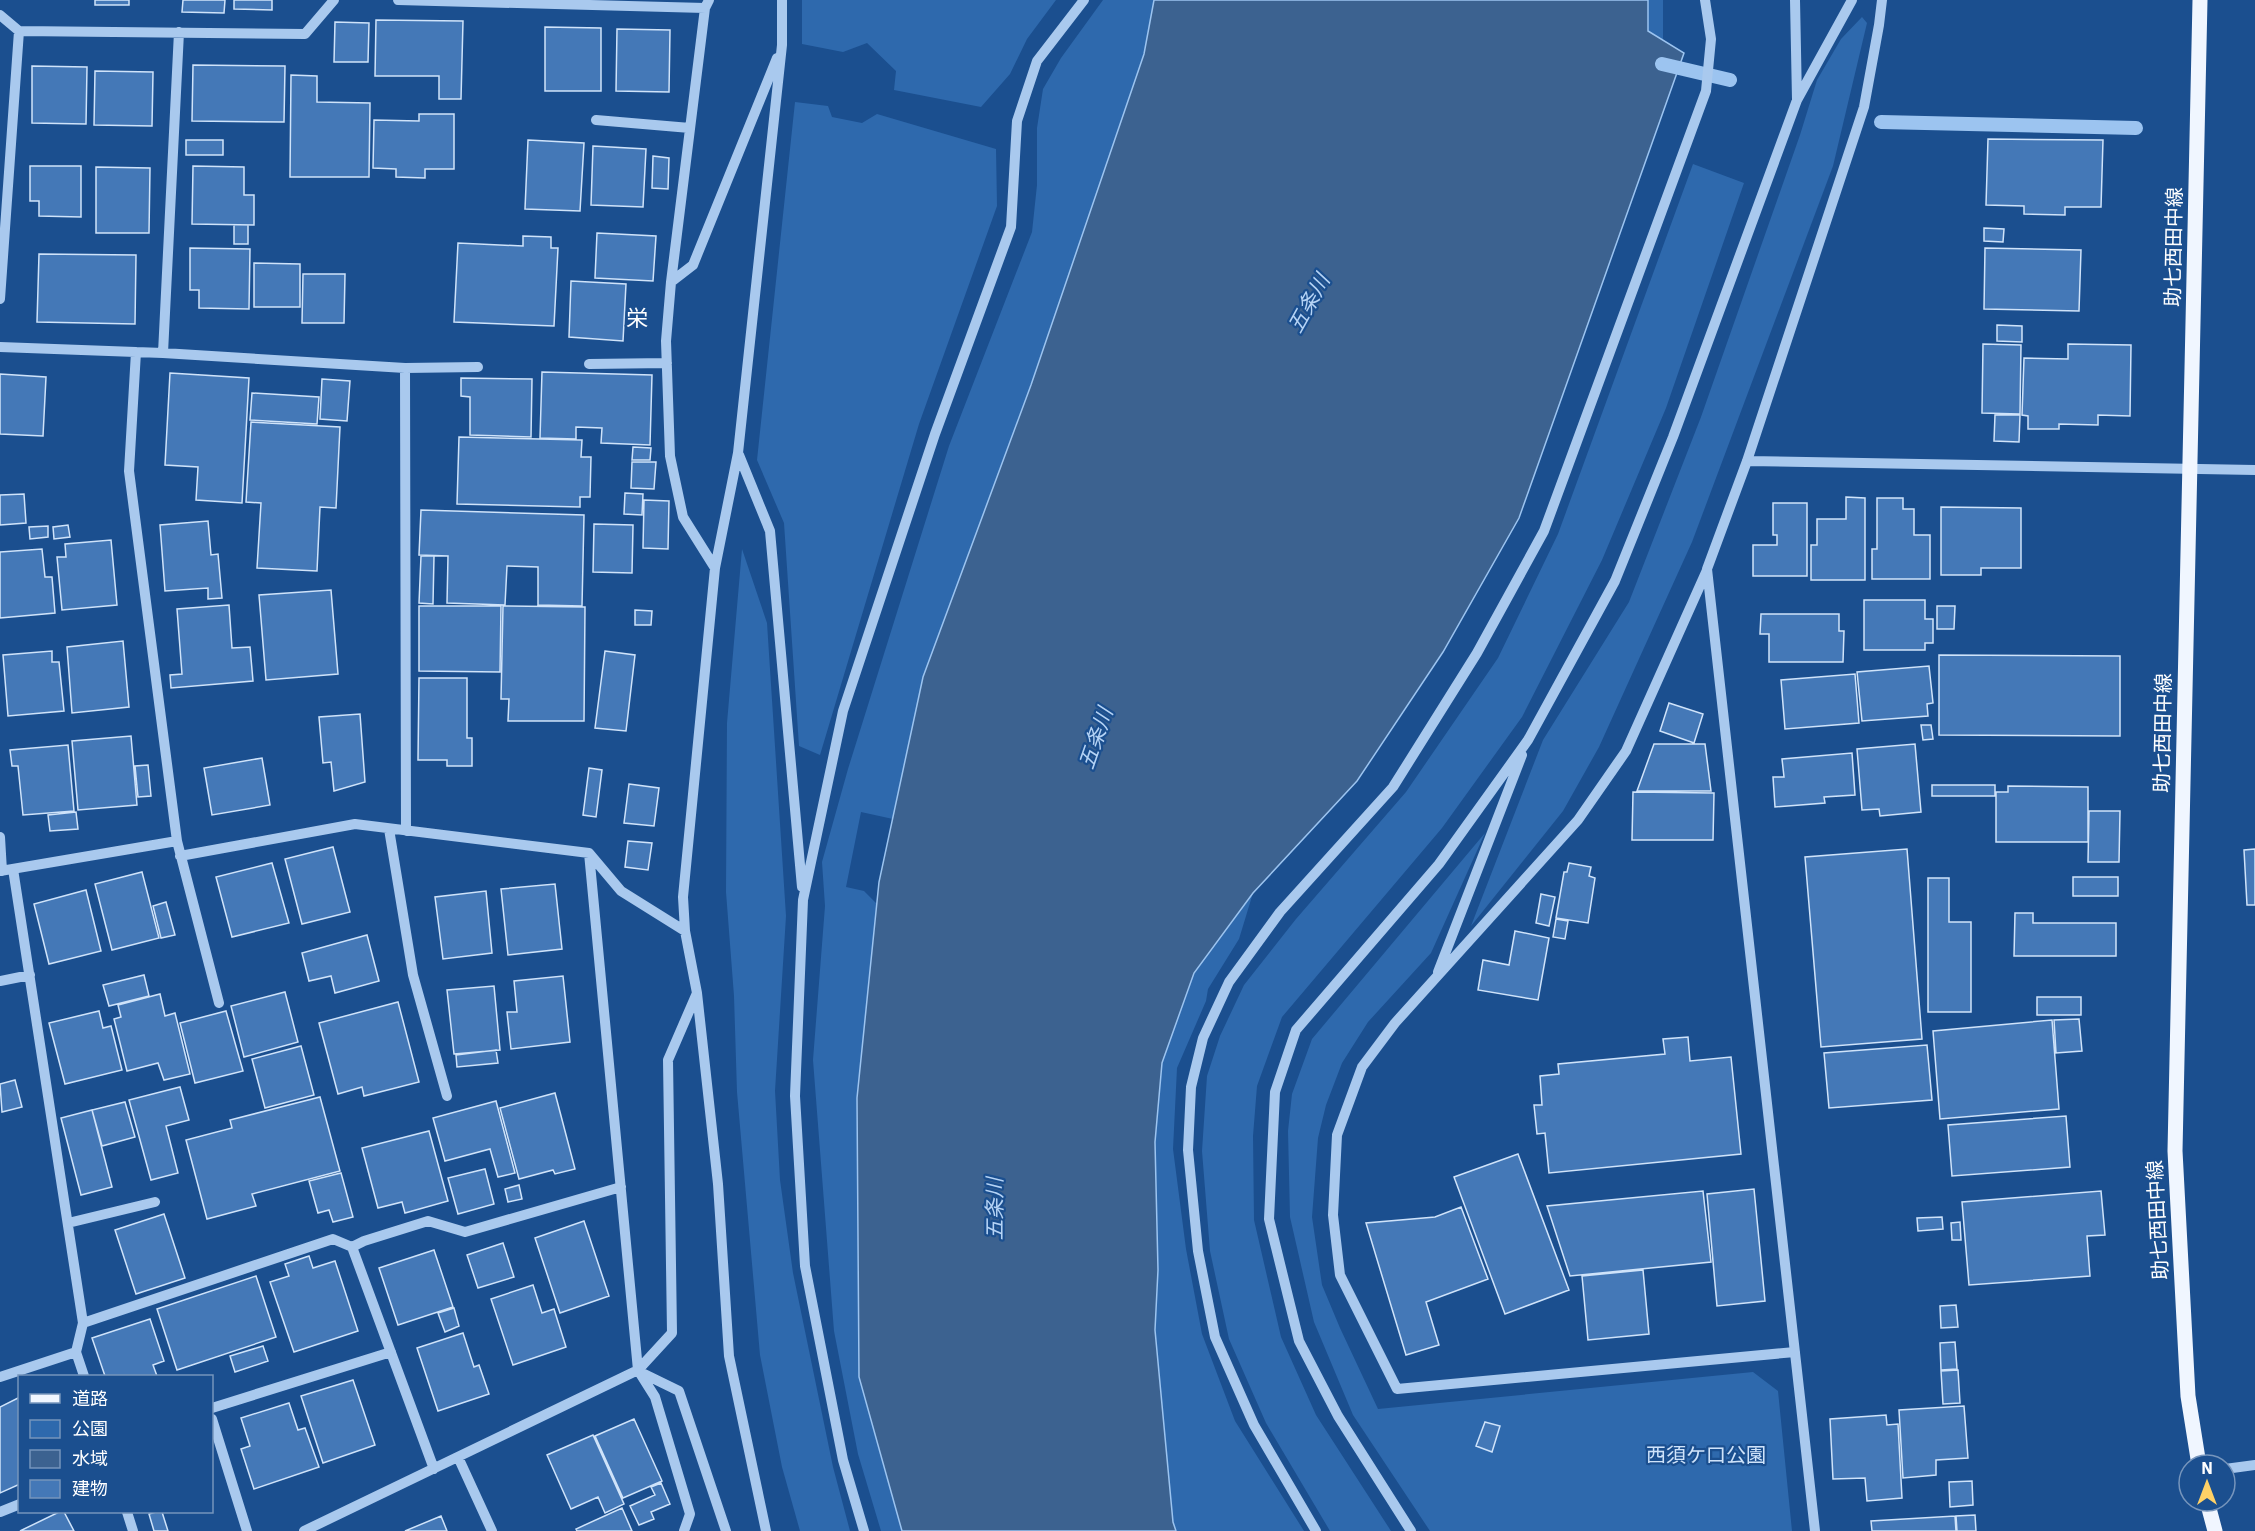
<svg xmlns="http://www.w3.org/2000/svg" width="2255" height="1531" viewBox="0 0 2255 1531" font-family="'IBM Plex Sans','Noto Sans JP',sans-serif">
  <style>
    .green { fill: #2e69ad }
    .water { fill: #3c6290; stroke: #9cc4f0; stroke-width: 1.5 }
    .lines { fill: none; stroke-linecap: round; stroke-linejoin: round }
    .stream { stroke: #9cc4f0; stroke-width: 14 }
    .building { fill: #4478b7; stroke: #cfe3fa; stroke-width: 1.5 }
    .minor { stroke: #a9c9ee; stroke-width: 10 }
    .major { stroke: #f0f6ff; stroke-width: 15 }
    .labels { text-anchor: middle; dominant-baseline: central; stroke-width: 4.5; stroke-linejoin: round; paint-order: stroke }
    .street-label { font-size: 20px; fill: #fff; stroke: #1b4f8f }
    .park-label { font-size: 20px; fill: #cfe3fa; stroke: #1b4f8f }
    .water-label { font-size: 21px; font-style: italic; fill: #b5d3f5; stroke: #1b4f8f }
    .quarter-label { font-size: 22px; fill: #fff; stroke: #1b4f8f }
  </style>
  <rect width="100%" height="100%" fill="#1b4f8f"/>
  <path class="green" d="M802,0H1056L1027,39L1010,74L981,107L894,90L896,71L867,43L843,52L802,44Z
    M1103,0H1154L1144,54L1031,385L923,677L893,819L861,812L846,887L864,891L878,905L857,1098L859,1377L902,1531H881L858,1454L834,1331L813,1060L825,906L822,862L848,769L949,446L1032,232L1037,185V128L1043,89L1061,58Z
    M1648,0H1663V40L1648,32Z
    M1862,17L1867,23L1833,166L1692,542L1599,747L1563,811L1471,926L1543,740L1629,602L1701,417L1800,135L1817,80L1841,39Z
    M795,102L828,106L832,117L862,123L877,114L996,149L997,206L919,424L820,755L799,746L784,523L757,460Z
    M1693,164L1744,183L1666,408L1602,560L1522,717L1442,828L1282,1017L1257,1086L1253,1136L1254,1220L1281,1337L1316,1415L1391,1531H1330L1266,1423L1229,1339L1210,1251L1202,1151L1207,1076L1220,1036L1244,985L1296,919L1406,792L1498,658L1558,534Z
    M742,549L767,623L786,916L775,1091L780,1180L793,1273L833,1467L850,1531H800L782,1467L760,1355L737,1092L734,996L726,892L727,723Z
    M1485,833L1431,953L1368,1022L1342,1063L1326,1105L1318,1138L1312,1217L1322,1285L1340,1328L1378,1409L1753,1372L1778,1391L1792,1531H1430L1353,1415L1314,1322L1290,1217L1288,1131L1292,1094L1312,1039Z
    M1253,893L1239,939L1208,989L1206,1001L1177,1068L1173,1149L1186,1249L1202,1334L1235,1421L1304,1531H1176L1173,1522L1155,1330L1158,1270L1155,1142L1162,1063L1194,973Z"/>
  <path class="water" d="M1154,0H1648V31L1684,53L1519,518L1443,652L1357,781L1253,893L1194,973L1162,1063L1155,1142L1158,1270L1155,1330L1173,1522L1176,1531H902L859,1377L857,1098L879,882L923,677L1031,385L1144,54Z"/>
  <g class="lines">
    <path class="stream" d="M1662,64L1730,80
      M1881,122L2136,128"/>
  </g>
  <path class="building" d="M95,0H129V5H95Z
    M183,0H225L224,13L182,12Z
    M234,0H272V10L234,9Z
    M376,20L463,21L461,99H439V76H375Z
    M335,22L369,23L368,62H334Z
    M545,27L601,28V91H545Z
    M617,29L670,30L669,92L616,91Z
    M193,65L285,66L284,122L192,121Z
    M32,66L87,67L86,124L32,123Z
    M95,71L153,72L152,126L94,125Z
    M291,75L317,76V102L370,103L369,177H290Z
    M419,114H454V169H425V178L396,177V169L373,168L374,120L419,121Z
    M1988,139L2103,140L2101,207H2065V215L2024,214V206L1986,205Z
    M186,140H223V155H186Z
    M528,140L584,143L580,211L525,209Z
    M593,146L646,149L643,207L591,205Z
    M653,156L669,158L668,189L652,188Z
    M30,166H81V217L39,216V201H30Z
    M193,166L244,167V195H254V225L192,224Z
    M96,167L150,168L149,233H96Z
    M234,225H248V244H234Z
    M1984,228L2004,229L2003,242L1984,241Z
    M597,233L656,236L653,281L595,278Z
    M523,236L551,237V248H558L554,326L454,322L458,243L523,246Z
    M190,248L250,249L249,309L199,308V290H190Z
    M1985,248L2081,250L2079,311L1984,309Z
    M39,254L136,255L135,324L37,322Z
    M254,263L300,264V307H254Z
    M303,274H345L344,323H302Z
    M571,281L626,284L623,341L569,337Z
    M1997,325L2022,326V342L1997,341Z
    M1983,344L2021,345L2020,414L1982,413Z
    M2068,344L2131,345L2130,416L2098,415V425L2059,424V429H2028V416L2022,415L2024,358L2068,359Z
    M542,372L652,375L650,445L601,443L602,428L576,427V439L540,438Z
    M170,373L249,378L242,503L196,500L198,467L165,465Z
    M0,374L46,377L43,436L0,434Z
    M461,378L532,379L531,437L470,435V397L461,396Z
    M322,379L350,381L347,421L320,419Z
    M252,393L319,397L317,424L250,420Z
    M1995,415H2020L2019,442L1994,441Z
    M251,422L340,427L336,508L320,507L317,571L257,568L261,503L246,502Z
    M459,437L582,440L581,457H591L590,497H580V507L457,504Z
    M633,447L651,448L650,460H632Z
    M632,462H656L654,489L631,488Z
    M625,493L643,494L642,515L624,514Z
    M24,494L26,523L0,525V495Z
    M1846,497L1865,498V580H1811V545H1817V519H1846Z
    M1877,498H1903V509H1914V535H1930V579H1872V549H1877Z
    M644,500L669,501L668,549L643,548Z
    M1773,503H1807V576H1753V545H1777V535H1773Z
    M1941,507L2021,508V568H1981V575H1941Z
    M421,510L584,515L582,606L538,605V567L507,566L505,605L447,603L448,556L419,555Z
    M208,521L211,555L218,554L222,598L208,599V588L165,591L160,525Z
    M594,524L633,525L632,573L593,572Z
    M68,525L70,537L54,539L53,527Z
    M48,526V537L30,539L29,527Z
    M111,540L117,605L62,610L57,557H66L65,544Z
    M42,549L45,577H52L55,613L0,618V552Z
    M421,556H434L433,604L419,603Z
    M331,590L338,674L266,680L259,595Z
    M1864,600H1925V619H1933V643H1925V650H1864Z
    M229,605L232,648L250,647L253,681L171,688L170,675L182,674L177,609Z
    M419,606H501L500,672L419,671Z
    M503,606L585,607L584,721H508L509,699H501Z
    M1937,606H1955L1954,629H1937Z
    M635,610L652,611L651,625H635Z
    M1761,614H1839V631H1844L1843,662H1769V634H1760Z
    M123,641L129,707L72,713L67,647Z
    M52,651V662H59L64,711L8,716L3,655Z
    M605,651L635,655L626,731L595,728Z
    M1939,655L2120,656V736L1939,735Z
    M1929,666L1933,703L1927,704L1928,716L1862,721L1857,672Z
    M1855,674L1859,723L1785,729L1781,680Z
    M419,678H467V738H472V766H447V760H418Z
    M1669,703L1703,714L1694,743L1660,731Z
    M360,714L365,782L334,791L331,762L323,763L319,717Z
    M1921,725H1931L1933,739L1923,740Z
    M131,736L137,805L78,810L72,741Z
    M1654,744H1705L1711,791H1637Z
    M1915,744L1921,812L1880,816L1879,809L1862,810L1857,749Z
    M68,745L74,811L23,815L18,766H12L10,750Z
    M1852,753L1855,795L1824,797L1825,803L1775,807L1773,777H1784L1782,759Z
    M262,758L270,805L212,815L204,768Z
    M148,765L151,796L138,797L135,766Z
    M589,768L602,770L596,817L583,815Z
    M629,784L659,788L654,826L624,823Z
    M1932,785H1995V796H1932Z
    M2008,786L2088,787V842H1996V792H2008Z
    M1633,792L1714,793L1713,840H1632Z
    M2089,811H2120L2119,862H2088Z
    M76,812L78,829L50,831L48,815Z
    M628,841L652,843L648,870L625,867Z
    M333,847L350,912L302,924L285,859Z
    M1907,849L1922,1039L1821,1047L1805,857Z
    M2255,849V905H2247L2244,850Z
    M272,863L289,923L232,937L216,877Z
    M1569,863L1591,867L1589,876L1595,878L1588,923L1556,918L1564,872H1567Z
    M142,872L159,938L112,950L95,884Z
    M2073,877H2118V896H2073Z
    M1928,878H1949V922H1971V1012H1928Z
    M555,884L562,949L508,955L501,889Z
    M86,890L101,951L49,964L34,904Z
    M486,891L492,953L443,959L435,897Z
    M1541,894L1555,897L1549,926L1536,923Z
    M166,902L175,935L161,938L153,906Z
    M2015,913H2033V923H2116V956H2014Z
    M1556,919L1568,921L1565,939L1553,937Z
    M1515,931L1549,938L1538,1000L1478,990L1483,960L1509,965Z
    M367,935L379,981L335,993L331,976L309,981L302,953Z
    M144,975L149,996L109,1006L103,985Z
    M563,976L570,1042L511,1049L507,1012H517L514,981Z
    M494,986L500,1050L454,1054L447,990Z
    M285,992L298,1042L244,1057L231,1006Z
    M160,994L165,1016L175,1013L190,1074L164,1080L158,1063L127,1071L114,1019L121,1017L118,1005Z
    M2037,997H2081V1015H2037Z
    M398,1002L419,1082L364,1096L362,1087L338,1094L319,1023Z
    M99,1011L103,1028L111,1026L122,1070L65,1084L49,1023Z
    M226,1011L243,1071L195,1083L180,1023Z
    M2079,1019L2082,1051L2056,1053L2054,1020Z
    M2052,1020L2059,1109L1940,1119L1933,1031Z
    M1688,1037L1690,1061L1731,1057L1741,1154L1549,1173L1545,1133L1537,1134L1534,1105H1542L1540,1076L1559,1074L1558,1064L1665,1054L1663,1039Z
    M1927,1045L1932,1100L1829,1108L1824,1053Z
    M301,1046L314,1095L265,1108L252,1059Z
    M496,1050L498,1063L457,1067L456,1055Z
    M15,1080L22,1107L2,1112L0,1084Z
    M180,1087L189,1120L166,1126L178,1173L151,1180L129,1100Z
    M555,1093L575,1169L555,1174L553,1170L519,1179L500,1108Z
    M320,1097L340,1171L252,1194L256,1206L207,1219L186,1140L232,1128L230,1120Z
    M496,1101L515,1173L498,1177L490,1149L445,1161L433,1118Z
    M125,1102L135,1137L102,1146L92,1110Z
    M92,1110L112,1187L81,1195L61,1118Z
    M2066,1116L2070,1167L1952,1176L1948,1125Z
    M429,1131L448,1201L405,1213L402,1202L378,1208L362,1148Z
    M1518,1154L1569,1290L1505,1314L1454,1177Z
    M485,1169L494,1204L458,1214L448,1178Z
    M341,1173L353,1217L333,1222L329,1210L318,1213L309,1181Z
    M519,1185L522,1199L508,1202L505,1189Z
    M1754,1189L1765,1301L1717,1306L1707,1194Z
    M1703,1191L1711,1262L1570,1276L1547,1206Z
    M2101,1191L2105,1235L2087,1236L2090,1276L1969,1285L1962,1202Z
    M1461,1207L1488,1279L1426,1302L1439,1345L1406,1355L1366,1223L1435,1217Z
    M164,1214L185,1278L136,1294L115,1230Z
    M1942,1217L1943,1229L1918,1231L1917,1218Z
    M584,1221L609,1296L560,1313L535,1238Z
    M1960,1222L1961,1240H1952L1951,1223Z
    M503,1243L514,1277L478,1288L467,1255Z
    M434,1250L453,1307L398,1325L379,1268Z
    M309,1256L313,1268L335,1261L358,1331L294,1352L270,1282L289,1276L285,1264Z
    M1643,1270L1649,1334L1588,1340L1582,1276Z
    M256,1276L276,1337L177,1370L157,1309Z
    M533,1285L542,1313L554,1309L566,1347L513,1365L491,1299Z
    M1956,1305L1958,1327L1941,1328L1940,1306Z
    M454,1308L459,1326L445,1332L438,1313Z
    M150,1319L164,1361L153,1365L157,1376H105L92,1338Z
    M463,1333L474,1367L479,1365L489,1394L438,1411L417,1348Z
    M1955,1342L1957,1369L1941,1370L1940,1343Z
    M263,1346L268,1361L235,1372L230,1356Z
    M1958,1370L1960,1403L1943,1404L1941,1371Z
    M353,1380L375,1445L323,1463L301,1396Z
    M20,1397V1484L0,1493V1407Z
    M289,1403L298,1430L305,1428L319,1467L254,1489L241,1449L250,1446L241,1418Z
    M1964,1406L1968,1458L1936,1460V1475L1903,1478L1899,1410Z
    M1886,1415L1887,1425L1898,1424L1902,1498L1867,1501L1865,1478L1833,1479L1830,1419Z
    M634,1419L662,1481L623,1498L595,1436Z
    M1485,1422L1500,1426L1492,1452L1476,1446Z
    M593,1435L624,1504L605,1513L598,1497L571,1509L547,1455Z
    M1972,1481L1973,1505L1950,1507L1949,1482Z
    M661,1483L670,1504L651,1512L654,1519L639,1525L630,1506L655,1495L651,1487Z
    M622,1508L632,1531H577L576,1529Z
    M59,1512H64L74,1531H20Z
    M156,1512H162L168,1531H154L149,1514Z
    M1975,1515L1976,1531H1957L1956,1516Z
    M441,1516L447,1531H405Z
    M1955,1516L1956,1531H1872L1871,1521Z"/>
  <g class="lines">
    <path class="minor" d="M398,0L705,8L709,0
      M1795,0L1797,100
      M705,8L671,282L666,341L670,456L683,517L715,568
      M0,15L19,31L305,34L334,0
      M596,120L690,128
      M671,282L693,265L777,58
      M0,299L19,31
      M0,347L163,353L405,368L478,367
      M136,352L129,471L177,841L219,1003
      M163,353L179,32
      M589,364L667,363
      M405,368L406,831
      M739,455L770,531L802,887
      M1747,461L2255,470
      M1707,570L1626,751L1578,820L1395,1023L1362,1067L1337,1135L1333,1215L1340,1275L1397,1389L1795,1352
      M389,829L413,975L447,1096
      M0,837L2,871
      M589,853L638,1370L655,1397L690,1514L684,1531
      M180,856L355,824L589,853L621,891L685,931
      M13,869L83,1323L76,1352L84,1376
      M0,871L177,841
      M1438,972L1522,755
      M0,981L30,975
      M68,1223L155,1202
      M352,1247L364,1241L428,1221L465,1232L621,1187
      M83,1323L333,1239L352,1247L434,1469
      M638,1371L679,1391L726,1531
      M0,1377L76,1352
      M212,1408L391,1352
      M212,1419L247,1531
      M458,1457L492,1531
      M2225,1469L2255,1465
      M0,1512L20,1504
      M127,1512L133,1531
      M304,1531L638,1370L672,1333L668,1060L697,993
      M766,1531L729,1356L718,1184L697,993L685,931L683,897L715,568L738,453L782,45V0
      M864,1531L843,1460L805,1266L795,1096L803,900L843,711L935,434L1011,227L1017,121L1037,61L1084,0
      M1316,1531L1254,1425L1215,1337L1198,1251L1188,1150L1191,1087L1203,1038L1229,982L1280,912L1393,787L1477,653L1544,531L1706,91L1711,39L1705,0
      M1411,1531L1338,1416L1299,1341L1269,1219L1275,1092L1296,1030L1439,864L1528,740L1615,581L1673,437L1797,100L1852,0
      M1815,1531L1707,569L1747,461L1864,107L1879,25L1882,0"/>
    <path class="major" d="M2199,1465L2188,1396L2175,1151L2200,0
      M2207,1501L2215,1531"/>
  </g>
  <g class="labels">
    <g class="street-label">
      <text transform="translate(2173 247) rotate(-89)">助七西田中線</text>
      <text transform="translate(2162 733) rotate(-89)">助七西田中線</text>
      <text transform="translate(2157 1220) rotate(-93)">助七西田中線</text>
    </g>
    <g class="park-label">
      <text x="1706" y="1454">西須ケ口公園</text>
    </g>
    <g class="water-label">
      <text transform="translate(1308 303) rotate(-61)">五条川</text>
      <text transform="translate(1095 738) rotate(-71)">五条川</text>
      <text transform="translate(994 1209) rotate(-90)">五条川</text>
    </g>
    <g class="quarter-label">
      <text x="637" y="317">栄</text>
    </g>
  </g>
  <rect x="18" y="1375" width="195" height="138" fill="#1b4f8f" stroke="#7695bc" stroke-width="1.5"/>
  <rect x="30" y="1394" width="30" height="9" fill="#f0f6ff" stroke="#7695bc" stroke-width="1.5"/>
  <text x="72" y="1405" font-size="18" fill="#ffffff">道路</text>
  <rect x="30" y="1420" width="30" height="18" fill="#2e69ad" stroke="#7695bc" stroke-width="1.5"/>
  <text x="72" y="1435" font-size="18" fill="#ffffff">公園</text>
  <rect x="30" y="1450" width="30" height="18" fill="#3c6290" stroke="#7695bc" stroke-width="1.5"/>
  <text x="72" y="1465" font-size="18" fill="#ffffff">水域</text>
  <rect x="30" y="1480" width="30" height="18" fill="#4478b7" stroke="#7695bc" stroke-width="1.5"/>
  <text x="72" y="1495" font-size="18" fill="#ffffff">建物</text>
  <g transform="translate(2207 1483)"><circle r="28" fill="#1b4f8f" stroke="#7695bc" stroke-width="1.5"/>
  <path d="M0-4.5L10 22L0 15L-10 22Z" fill="#ffd166"/>
  <text y="-9" font-size="16" font-weight="bold" text-anchor="middle" fill="#ffffff">N</text>
  </g>
</svg>
